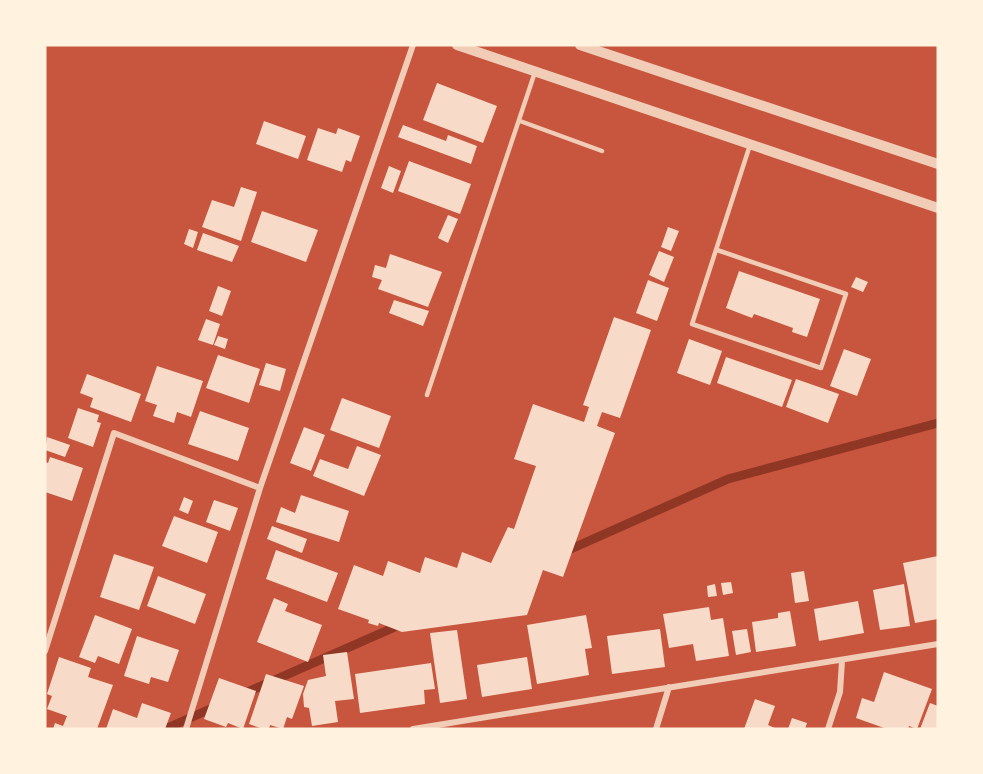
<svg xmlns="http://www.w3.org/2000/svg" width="983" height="774" viewBox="0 0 983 774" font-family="'PT Sans',sans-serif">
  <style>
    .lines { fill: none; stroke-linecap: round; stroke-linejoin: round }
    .stream { stroke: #8f3625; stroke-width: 9 }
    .building { fill: #f7dbc8 }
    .service { stroke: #f1ccb7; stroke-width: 4.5 }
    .minor { stroke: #f1ccb7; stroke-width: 6 }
    .tertiary { stroke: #f1ccb7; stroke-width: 10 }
  </style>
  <rect width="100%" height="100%" fill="#c8553d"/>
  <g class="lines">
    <path class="stream" d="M564,552L728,479L938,423
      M243,694L404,623
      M165,729L217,706"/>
  </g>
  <path class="building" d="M437,83L497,106L483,143L423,120Z
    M264,121L306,136L298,159L256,144Z
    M403,125L446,141L448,135L477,146L471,164L398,137Z
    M318,128L336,134L338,128L360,136L351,162L346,160L342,172L307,160Z
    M409,161L471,184L460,214L398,191Z
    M389,166L401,171L393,193L381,188Z
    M241,187L257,192L241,241L202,227L212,200L234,207Z
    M262,211L318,230L306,262L251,242Z
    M448,215L458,219L448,243L438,238Z
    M668,227L679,231L671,251L661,247Z
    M189,229L198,232L193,248L184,244Z
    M203,233L239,246L232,262L197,250Z
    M659,251L674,257L664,282L649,275Z
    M390,254L442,272L428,307L378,289L382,280L372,277L375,265L386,268Z
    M739,271L820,299L807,337L792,332L793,328L754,314L752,318L726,308Z
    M856,277L868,282L863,292L851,287Z
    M648,280L669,288L657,321L636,313Z
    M218,286L231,291L222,316L209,311Z
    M394,300L429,311L423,326L389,313Z
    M614,317L651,330L620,418L602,412L597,426L615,433L563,577L543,570L527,615L402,632L379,623L378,626L368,623L369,620L338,609L354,565L383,576L388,561L420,573L425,557L457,568L462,552L491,563L508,527L514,529L536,466L514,459L533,404L584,422L589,407L583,405Z
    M206,319L220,324L213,345L198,340Z
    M218,336L228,339L225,349L214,345Z
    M689,339L722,351L710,385L677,373Z
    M844,349L871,359L857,396L830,386Z
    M218,355L260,369L249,403L206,388Z
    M726,357L792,380L782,407L717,383Z
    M266,363L286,369L280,391L259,385Z
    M157,366L203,381L191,417L177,412L174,423L153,416L157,405L145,401Z
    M87,374L141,394L131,422L90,407L93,398L80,393Z
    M796,379L839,394L828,423L786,407Z
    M342,398L391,416L379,448L330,430Z
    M78,408L99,415L97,422L101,423L93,447L68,438Z
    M200,411L249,428L238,461L188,444Z
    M304,427L325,435L311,471L290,463Z
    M47,437L70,445L65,457L45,450Z
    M357,446L381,455L364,496L313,476L320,459L348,469Z
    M50,457L83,468L72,501L45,492V462L48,463Z
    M301,495L349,511L339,542L276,522L281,507L295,513Z
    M184,497L193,501L188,514L179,510Z
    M214,500L238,508L230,531L206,522Z
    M174,516L218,532L207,563L162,546Z
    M272,526L307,539L302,553L267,539Z
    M276,550L338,573L327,602L266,579Z
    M114,554L154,567L139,610L100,597Z
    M938,556V619L915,623L903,563Z
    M804,571L809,601L795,603L791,573Z
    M158,576L206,594L195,624L147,606Z
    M731,582L733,593L723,595L721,583Z
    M715,584L717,596L708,597L707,586Z
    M904,584L910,626L880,630L873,590Z
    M274,598L288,604L285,611L322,625L308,662L257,642Z
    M858,601L864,633L819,641L814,609Z
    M709,607L711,620L723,618L729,656L696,661L693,644L669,648L663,614Z
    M790,611L796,646L756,652L752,622L778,618V613Z
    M95,615L132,629L119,664L98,656L95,663L79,657Z
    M586,615L592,648L585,649L589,675L537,684L527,625Z
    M660,629L665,667L612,674L607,636Z
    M747,629L751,652L736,655L732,631Z
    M457,630L467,699L440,703L430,633Z
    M137,636L179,650L168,682L151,677L149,684L124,676Z
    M347,652L354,699L335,701L338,722L312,726L309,708L304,707L303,694L308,680L326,676L323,655Z
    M59,657L91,668L88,677L113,685L97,729H53L55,723L63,726L67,716L47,709L52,696L47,694Z
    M527,657L532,689L482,697L477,665Z
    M431,663L435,689L424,690L425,704L360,713L355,674Z
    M884,672L932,689L917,729L909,726L908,729H887L856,718L862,698L874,702Z
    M266,674L304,686L292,719L287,717L283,729L270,725L269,729H263L249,724Z
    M219,678L256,691L243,729L228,723L226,727L204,719Z
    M755,699L775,706L768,725L777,729H744Z
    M142,703L171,713L165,729H106L113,709L137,718Z
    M930,703L938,706V729H920Z
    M792,718L807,723L805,729H788Z"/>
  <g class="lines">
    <path class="service" d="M520,121L602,151
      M717,250L846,294L821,368L692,324L750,145
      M427,395L535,72"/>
    <path class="minor" d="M45,651L114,433L260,488
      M186,729L260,488L413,45
      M413,729L938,644
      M656,729L669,687
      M828,729L840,692L842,661"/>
    <path class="tertiary" d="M457,45L938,208
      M580,45L938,164"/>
  </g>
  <rect width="983" height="774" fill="none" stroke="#fff3e0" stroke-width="93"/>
</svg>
